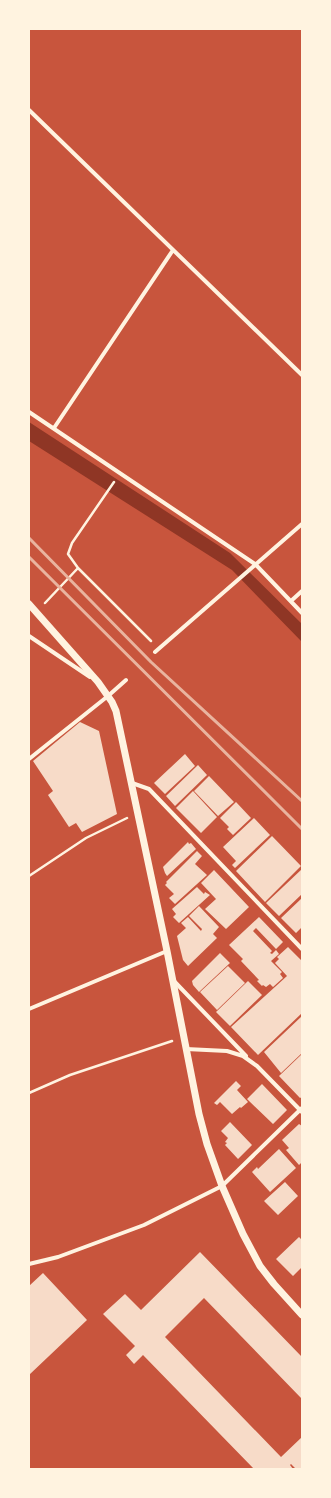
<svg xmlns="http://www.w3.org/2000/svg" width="331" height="1498" viewBox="0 0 331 1498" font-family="'Source Sans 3',sans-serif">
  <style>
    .water { fill: #8f3625 }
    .building { fill: #f7dbc8 }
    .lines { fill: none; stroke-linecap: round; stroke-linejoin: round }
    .path { stroke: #fff3e0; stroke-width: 2.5 }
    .minor { stroke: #fff3e0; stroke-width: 4 }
    .tertiary { stroke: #fff3e0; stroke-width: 7 }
    .rail { stroke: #e9b49f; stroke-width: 3 }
  </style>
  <rect width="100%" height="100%" fill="#c8553d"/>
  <path class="water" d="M29,422L230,553L302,624V642L232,570L29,441Z"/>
  <path class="building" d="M80,722L99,731L117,814L82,832L76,823L69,827L48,795L53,791L33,761Z
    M185,754L195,766L165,794L154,783Z
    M198,765L207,775L175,806L166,796Z
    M209,776L234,802L218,816L194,791Z
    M193,791L217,817L201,833L176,808Z
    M236,802L251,818L233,835L227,829L229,827L220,818Z
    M254,818L270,835L235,868L232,865L236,861L223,847Z
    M272,836L301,866L265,902L236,871Z
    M188,842L189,844L191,843L196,849L167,876L165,873L163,867Z
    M197,851L202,856L195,864L207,875L175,904L169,898L174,894L165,885L167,883L166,882Z
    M302,869V894L279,916L266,903Z
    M214,870L249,907L226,929L205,909L216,899L201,883Z
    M197,887L204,894L205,892L210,895L179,923L173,917L176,914L172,909Z
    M302,898V927L296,933L281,918Z
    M199,906L219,927L213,934L217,938L188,966L183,960L177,936L186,928L181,923L188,917L201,931L202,929L189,916Z
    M259,917L283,942L276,949L256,928L253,931L272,951L270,953L272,954L276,950L279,954L271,961L282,972L280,974L283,978L273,987L270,984L266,987L263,985L262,986L257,981L259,980L241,961L243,959L229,945Z
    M288,947L302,961V1013L258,1055L231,1027L287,976L275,963L279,959L277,957Z
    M220,953L230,963L199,992L193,985L192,981Z
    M228,966L245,983L217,1010L200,992Z
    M248,981L262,995L230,1026L216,1012Z
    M302,1016V1053L281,1073L264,1052Z
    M302,1054V1097L300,1098L279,1076Z
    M236,1081L241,1086L237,1090L248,1102L241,1108L240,1107L232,1114L220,1102L217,1105L214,1103Z
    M262,1084L287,1110L273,1124L247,1099Z
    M230,1122L252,1145L238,1159L225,1145L227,1143L225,1142L228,1138L221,1131Z
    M299,1124L302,1126V1162L299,1165L286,1150L289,1148L282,1140Z
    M279,1149L296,1168L270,1192L252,1172L257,1167L258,1169Z
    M285,1182L298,1196L278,1215L264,1201Z
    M299,1237L302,1240V1267L293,1276L276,1259Z
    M200,1252L302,1357V1399L204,1298L165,1337L281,1457L302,1437V1469H296L291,1464L290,1465L293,1469H254L143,1355L134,1364L126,1355L135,1346L103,1314L125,1294L141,1310Z
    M43,1273L87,1320L29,1375V1286Z"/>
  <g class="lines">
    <path class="path" d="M78,568L151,641
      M45,603L78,568L68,554L72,543L114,482
      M29,876L86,838L127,818
      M29,1093L70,1075L172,1041"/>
    <path class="minor" d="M29,110L302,375
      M29,412L255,564L302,613
      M54,428L173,250
      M291,601L302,591
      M29,636L90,677
      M155,652L302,524
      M29,759L108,696L126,680
      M132,783L149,789L302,949
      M173,980L246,1056
      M29,1009L167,951
      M186,1049L227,1051L243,1056L257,1066L302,1112
      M29,1264L58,1257L144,1225L222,1186L302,1108"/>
    <path class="tertiary" d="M29,604L98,682L112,702L116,711L167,951L199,1114L207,1144L222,1186L243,1234L251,1249L260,1266L274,1284L302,1315"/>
    <path class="rail" d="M29,538L151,662L302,801
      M29,557L302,829"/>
  </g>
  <rect width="331" height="1498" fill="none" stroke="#fff3e0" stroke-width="60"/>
</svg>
